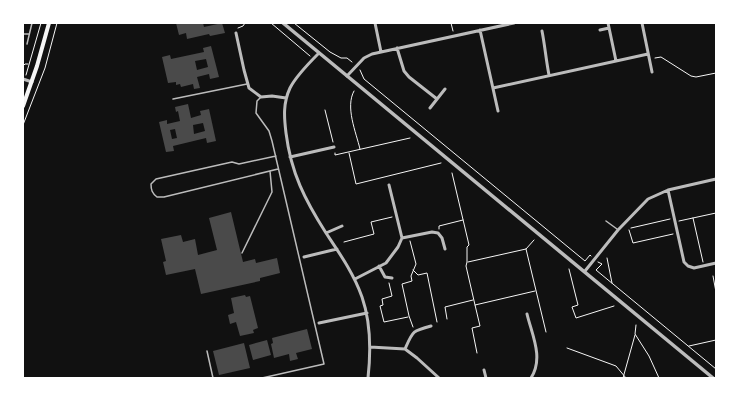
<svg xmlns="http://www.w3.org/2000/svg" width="739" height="401" viewBox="0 0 739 401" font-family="Helvetica,sans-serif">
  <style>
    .building { fill: #4a4a4a; fill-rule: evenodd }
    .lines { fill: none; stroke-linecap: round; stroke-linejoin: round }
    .path { stroke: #f5f5f5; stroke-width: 1 }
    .service { stroke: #bcbcbc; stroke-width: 1.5 }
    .minor { stroke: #bcbcbc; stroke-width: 3 }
    .tertiary { stroke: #bcbcbc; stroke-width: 3.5 }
    .secondary { stroke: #f5f5f5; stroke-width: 4 }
  </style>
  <rect width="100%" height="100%" fill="#111"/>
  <path class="building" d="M176,23H203L204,27L222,23L225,33L210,36L209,34L187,39L186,33L179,35Z
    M211,46L219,77L210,79L209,74L197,77L200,88L194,89L193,84L181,87L180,84L176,85V82L168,83L162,57L170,55L171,59L204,52L203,48ZM206,59L208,67L197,70L195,61Z
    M188,104L191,118L201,115L200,111L209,109L216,141L207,143L206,138L173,146L174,151L166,152L159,122L167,120V124L180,121L178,111L176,112L175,107ZM203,123L205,131L194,134L193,125ZM175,129L177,138L172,139L170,130Z
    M231,212L243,262L255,259L256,263L277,258L280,273L260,278V281L201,294L195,269L166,275L163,262L166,261L161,239L181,235L183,242L195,239L198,255L217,250L209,218Z
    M245,295L246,297L250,296L258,328L253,330L254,333L240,336L236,322L230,324L228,315L234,313L231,298Z
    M307,329L312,349L296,353L298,359L290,361L289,354L274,358L271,344L273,343L272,338Z
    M267,340L271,355L253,360L249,345Z
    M244,343L250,368L219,375L213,351Z"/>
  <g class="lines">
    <path class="path" d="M271,23L310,56
      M294,23L330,52L341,58H347L352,62
      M451,23L453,31
      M238,28L243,26L245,23
      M655,58L661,57L691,76L696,77L716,73
      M23,66L25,64H28
      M360,70L364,79L585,261L590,255L591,256
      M26,75L41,23
      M354,91C345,107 356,132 360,149
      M325,110L333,142
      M23,125L45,68L57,23
      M335,153V155L410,138
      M349,153L356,184L441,163
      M452,173L469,245L467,247V262L466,266L475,305
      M693,218L703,262
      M679,221L716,213
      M631,228L670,219
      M439,229V226L463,220
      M629,230L633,243L673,234
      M410,241L416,264L411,276L412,281L402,284L409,316L413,327
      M344,242L374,234L371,222L392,217
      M526,249L546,332
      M607,258L612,283
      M468,262L526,249L534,240
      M598,262L602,264L596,270L716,369
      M569,269L578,305L572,307L576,318L614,306
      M413,270L418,275L427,273L437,322
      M713,276L716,292
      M389,283L392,296L382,299L383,305L380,306L384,322L408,317
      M447,319L445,307L473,300
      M636,325L635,334L649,356L659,378
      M689,346L716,340
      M567,348L616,366L626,378
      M477,353L472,328L480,326L475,305L535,291
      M623,378L635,335"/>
    <path class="service" d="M23,34H29
      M27,44L32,23
      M261,97L257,101L256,113L269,131L272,141L324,364L262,378
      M173,99L247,84
      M276,156L239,164L232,162L156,179L151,184C151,190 152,193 157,197H164L278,169
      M606,221L617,229
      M242,253L272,192L270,171
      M207,351L213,378"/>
    <path class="minor" d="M375,23L381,52
      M608,23L616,61
      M642,23L652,72
      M480,30L498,111
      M600,30L609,28
      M542,31C545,46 546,60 549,75
      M236,33L244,70L249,88L261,97L272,96L286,98
      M397,48L404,71L409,77L437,99
      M319,53C310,62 295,78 290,88C283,103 284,117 286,133C291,173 305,200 326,233C340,254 354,274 362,297C371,323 371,351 368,378
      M347,76L364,58L372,54L514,23
      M23,79L32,82
      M493,88L648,54
      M430,108L445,89
      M290,157L334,147
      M668,190L684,262L688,266L694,268L716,263
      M326,233L342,226
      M402,238L432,232L438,233L442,238L445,249
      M304,257L337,249
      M379,266L385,277L392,278
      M585,271L618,230L648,199L668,190L716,179
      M355,279L386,263L398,247L402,238L389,185
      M527,314C532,335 544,358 531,378
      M319,323L367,313
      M370,347L405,349L417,358L439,378
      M405,349C413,331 412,331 431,326
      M484,370L486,378"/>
    <path class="tertiary" d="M283,23L713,378"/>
    <path class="secondary" d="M23,106L37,66L49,23"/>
  </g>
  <rect width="739" height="401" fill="none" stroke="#ffffff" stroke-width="48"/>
</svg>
